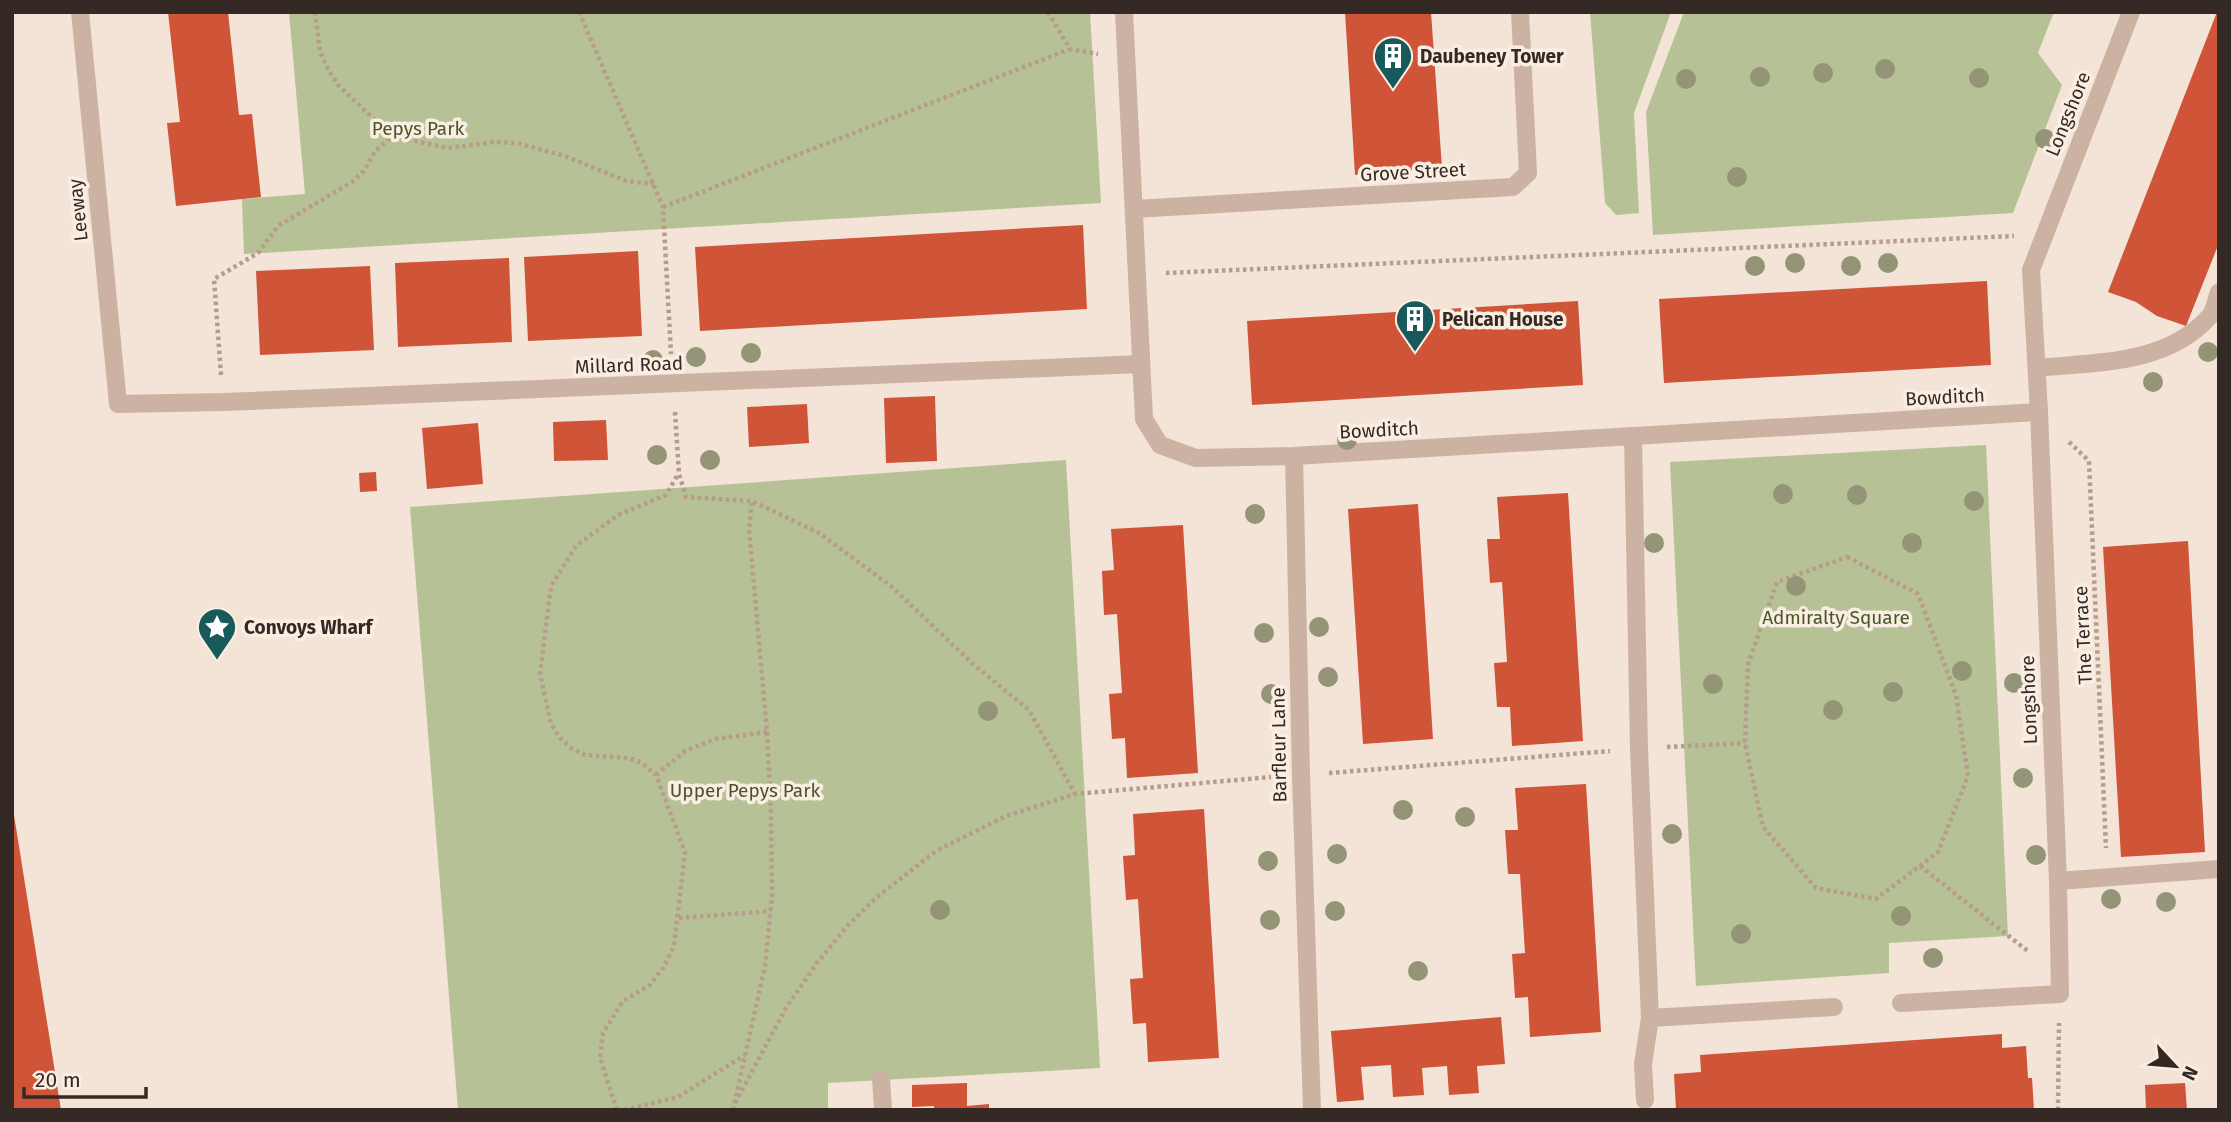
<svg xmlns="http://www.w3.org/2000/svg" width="2231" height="1122" viewBox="0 0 2231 1122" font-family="'Fira Sans',sans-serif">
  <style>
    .green { fill: #b6c296 }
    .building { fill: #cf5438 }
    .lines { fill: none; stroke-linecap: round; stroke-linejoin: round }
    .path { stroke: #b79c8c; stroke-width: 4.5; stroke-dasharray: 3.5 3.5; stroke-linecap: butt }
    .minor { stroke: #cbb2a2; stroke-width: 18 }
    .tree { fill: #949576 }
    .labels { text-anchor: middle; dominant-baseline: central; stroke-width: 7; stroke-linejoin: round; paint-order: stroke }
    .poi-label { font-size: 19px; font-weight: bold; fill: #352925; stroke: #faeee3; text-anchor: start }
    .street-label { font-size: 19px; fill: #352925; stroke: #faeee3 }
    .park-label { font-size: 19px; fill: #475527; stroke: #faeee3 }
  </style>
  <rect width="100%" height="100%" fill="#f3e4d7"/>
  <path class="green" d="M289,12H1090L1101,203L244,254L242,199L305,194Z
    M1590,12H1671L1634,113L1639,213L1616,215L1605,203Z
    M1684,12H2054L2038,53L2062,85L2013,213L1653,235L1646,112Z
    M1986,445L2008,936L1889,943V973L1696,986L1670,462Z
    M1066,460L1100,1068L828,1083V1110H458L410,507Z"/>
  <path class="building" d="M168,12H228L239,115L252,114L261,197L176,206L167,123L180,122Z
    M1345,12H1431L1442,168L1355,175Z
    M2217,12L2219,243L2186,326L2157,316L2136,302L2108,292Z
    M1083,225L1087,309L700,331L695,247Z
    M638,251L642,336L528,341L524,257Z
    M509,258L512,342L398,347L395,263Z
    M370,266L374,350L260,355L256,271Z
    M1987,281L1991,365L1664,383L1659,299Z
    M1578,301L1583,385L1252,405L1247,321Z
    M935,396L937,461L886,463L884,398Z
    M807,404L809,443L749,447L747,407Z
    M606,420L608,460L554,461L553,422Z
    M478,423L483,484L427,489L422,428Z
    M376,472L377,491L360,492L359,473Z
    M1568,493L1583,741L1512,746L1510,707H1497L1494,663L1507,662L1502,582L1490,583L1487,539H1500L1497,497Z
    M1418,504L1433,739L1363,744L1348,509Z
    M1183,525L1198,773L1127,778L1125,738L1112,739L1109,694L1122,693L1117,614L1104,615L1102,571L1114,570L1111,529Z
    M2188,541L2205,852L2121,857L2103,547Z
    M1586,784L1601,1032L1530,1037L1528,997L1515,998L1512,954L1525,953L1520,874H1508L1505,830H1518L1515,788Z
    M1204,809L1219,1058L1148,1062L1146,1023L1133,1024L1130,979L1143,978L1138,899L1126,900L1123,856L1135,855L1133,814Z
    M12,815H14L61,1110H12Z
    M1501,1017L1505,1064L1477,1066L1479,1093L1449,1095L1447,1066L1422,1068L1424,1095L1393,1097L1391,1065L1361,1067L1364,1100L1337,1102L1331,1031Z
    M2002,1034V1048L2026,1046L2028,1078H2032L2034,1110H1676L1674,1074L1701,1072L1700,1055Z
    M967,1083V1106L989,1104V1110H934V1106L912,1107V1085Z
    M2185,1083L2187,1110H2146L2145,1085Z"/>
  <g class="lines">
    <path class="path" d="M315,12L320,52L328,69L338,85L392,136L448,148L494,142L517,143L565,156L626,181L654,184
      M579,12L663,207L671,354
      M1048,12L1070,49L1098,54
      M663,207L1070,49
      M1166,273L2014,236
      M221,375L214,279L258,253L278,226L352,182L364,171L375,151L392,136
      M675,412L679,474L686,497L752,501L819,533L892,587L974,665L1029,710L1075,794
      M2069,442L2089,461L2106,848
      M1847,557L1918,594L1956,695L1968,776L1938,852L1876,899L1816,888L1763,827L1745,743L1748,664L1777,582Z
      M1667,747L1745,743
      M1329,773L1610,751
      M656,775L685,751L715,739L767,732
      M1920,866L2029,952
      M679,918L771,911
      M735,1103L786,1008L817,963L847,926L876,898L936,851L1006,816L1075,794L1271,777
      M617,1110L600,1058L603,1033L623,1001L650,985L663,968L674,946L685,852L656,775L642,763L629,758L585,755L571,748L560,738L551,724L540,674L551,586L576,546L618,515L666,495L678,474
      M624,1110L678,1097L745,1055
      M733,1110L765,966L772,896L771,812L767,732L749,529L752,501
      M2058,1110L2059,1023"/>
    <path class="minor" d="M80,12L118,404L223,402L1141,364
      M1124,12L1144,419L1160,445L1196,458L1294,456L2039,412
      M1134,209L1513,187L1528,173L1520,12
      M2037,368C2096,362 2166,365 2209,317C2215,311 2216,299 2219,292
      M1633,436L1639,749L1650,1018L1643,1064L1645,1100
      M1294,456L1301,775L1312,1110
      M2058,881L2219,869
      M1901,1003L2060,994L2058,881L2039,412L2031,270L2131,12
      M1650,1018L1834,1007
      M881,1079L883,1110"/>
  </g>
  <g class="tree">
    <circle cx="1885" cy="69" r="10"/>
    <circle cx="1823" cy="73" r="10"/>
    <circle cx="1760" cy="77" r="10"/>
    <circle cx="1979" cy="78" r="10"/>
    <circle cx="1686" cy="79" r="10"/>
    <circle cx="2045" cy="139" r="10"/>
    <circle cx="1737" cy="177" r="10"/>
    <circle cx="1795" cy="263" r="10"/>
    <circle cx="1888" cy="263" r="10"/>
    <circle cx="1755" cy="266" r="10"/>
    <circle cx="1851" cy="266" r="10"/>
    <circle cx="2208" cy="352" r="10"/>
    <circle cx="751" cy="353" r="10"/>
    <circle cx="696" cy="357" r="10"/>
    <circle cx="653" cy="360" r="10"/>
    <circle cx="2153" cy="382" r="10"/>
    <circle cx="1347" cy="440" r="10"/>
    <circle cx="657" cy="455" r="10"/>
    <circle cx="710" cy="460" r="10"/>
    <circle cx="1783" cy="494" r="10"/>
    <circle cx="1857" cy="495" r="10"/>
    <circle cx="1974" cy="501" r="10"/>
    <circle cx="1255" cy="514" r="10"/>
    <circle cx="1654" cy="543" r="10"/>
    <circle cx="1912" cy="543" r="10"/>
    <circle cx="1796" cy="586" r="10"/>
    <circle cx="1319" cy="627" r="10"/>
    <circle cx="1264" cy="633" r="10"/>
    <circle cx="1962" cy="671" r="10"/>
    <circle cx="1328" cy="677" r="10"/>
    <circle cx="2014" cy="683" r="10"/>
    <circle cx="1713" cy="684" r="10"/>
    <circle cx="1893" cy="692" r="10"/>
    <circle cx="1271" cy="694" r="10"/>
    <circle cx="1833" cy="710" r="10"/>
    <circle cx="988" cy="711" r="10"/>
    <circle cx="2023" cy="778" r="10"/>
    <circle cx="1403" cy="810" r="10"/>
    <circle cx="1465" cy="817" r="10"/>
    <circle cx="1672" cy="834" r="10"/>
    <circle cx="1337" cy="854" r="10"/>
    <circle cx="2036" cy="855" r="10"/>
    <circle cx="1268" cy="861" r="10"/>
    <circle cx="2111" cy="899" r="10"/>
    <circle cx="2166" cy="902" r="10"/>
    <circle cx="940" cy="910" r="10"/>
    <circle cx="1335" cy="911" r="10"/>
    <circle cx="1901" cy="916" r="10"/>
    <circle cx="1270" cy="920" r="10"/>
    <circle cx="1741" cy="934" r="10"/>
    <circle cx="1933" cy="958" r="10"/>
    <circle cx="1418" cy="971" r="10"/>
  </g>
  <defs>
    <g id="building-pin" transform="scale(2.0125)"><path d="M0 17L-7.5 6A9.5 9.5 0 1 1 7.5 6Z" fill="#185959" stroke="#faeee3"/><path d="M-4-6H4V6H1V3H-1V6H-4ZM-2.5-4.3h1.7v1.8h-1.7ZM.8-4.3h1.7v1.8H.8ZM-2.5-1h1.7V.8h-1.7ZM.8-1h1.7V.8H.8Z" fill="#fff"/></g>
    <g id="sight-pin" transform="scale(2.0125)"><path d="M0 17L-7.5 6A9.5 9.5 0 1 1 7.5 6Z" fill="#185959" stroke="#faeee3"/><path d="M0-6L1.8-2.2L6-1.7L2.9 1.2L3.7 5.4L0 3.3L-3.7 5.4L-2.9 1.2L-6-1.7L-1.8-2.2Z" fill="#fff"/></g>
  </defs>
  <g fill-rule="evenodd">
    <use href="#building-pin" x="1393" y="56"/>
    <use href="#building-pin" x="1415" y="319"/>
    <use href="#sight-pin" x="217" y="627"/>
  </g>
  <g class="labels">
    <g class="poi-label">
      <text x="1420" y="56">Daubeney Tower</text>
      <text x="1442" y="319">Pelican House</text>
      <text x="244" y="627">Convoys Wharf</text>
    </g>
    <g class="street-label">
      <text transform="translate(2068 114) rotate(-68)">Longshore</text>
      <text transform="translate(1413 172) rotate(-3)">Grove Street</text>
      <text transform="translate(78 210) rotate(-96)">Leeway</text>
      <text transform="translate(629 365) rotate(-2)">Millard Road</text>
      <text transform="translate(1945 397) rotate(-3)">Bowditch</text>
      <text transform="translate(1379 430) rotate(-3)">Bowditch</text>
      <text transform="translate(2083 635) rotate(-93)">The Terrace</text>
      <text transform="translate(2029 700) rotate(-92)">Longshore</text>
      <text transform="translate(1279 745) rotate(-91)">Barfleur Lane</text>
    </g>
    <g class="park-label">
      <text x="418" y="128">Pepys Park</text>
      <text x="1836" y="617">Admiralty Square</text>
      <text x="745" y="790">Upper Pepys Park</text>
    </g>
  </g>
  <rect width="2231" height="1122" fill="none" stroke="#352925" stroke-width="28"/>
  <g transform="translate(2175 1066) rotate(116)" stroke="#faeee3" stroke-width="5" paint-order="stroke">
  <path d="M0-5L12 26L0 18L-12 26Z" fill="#352925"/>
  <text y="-10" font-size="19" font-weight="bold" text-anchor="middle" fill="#352925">N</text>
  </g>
  <path d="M24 1087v10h122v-10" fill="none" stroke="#352925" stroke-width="3.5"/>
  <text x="35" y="1087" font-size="21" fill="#352925" stroke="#faeee3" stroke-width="5" paint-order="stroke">20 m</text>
</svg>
